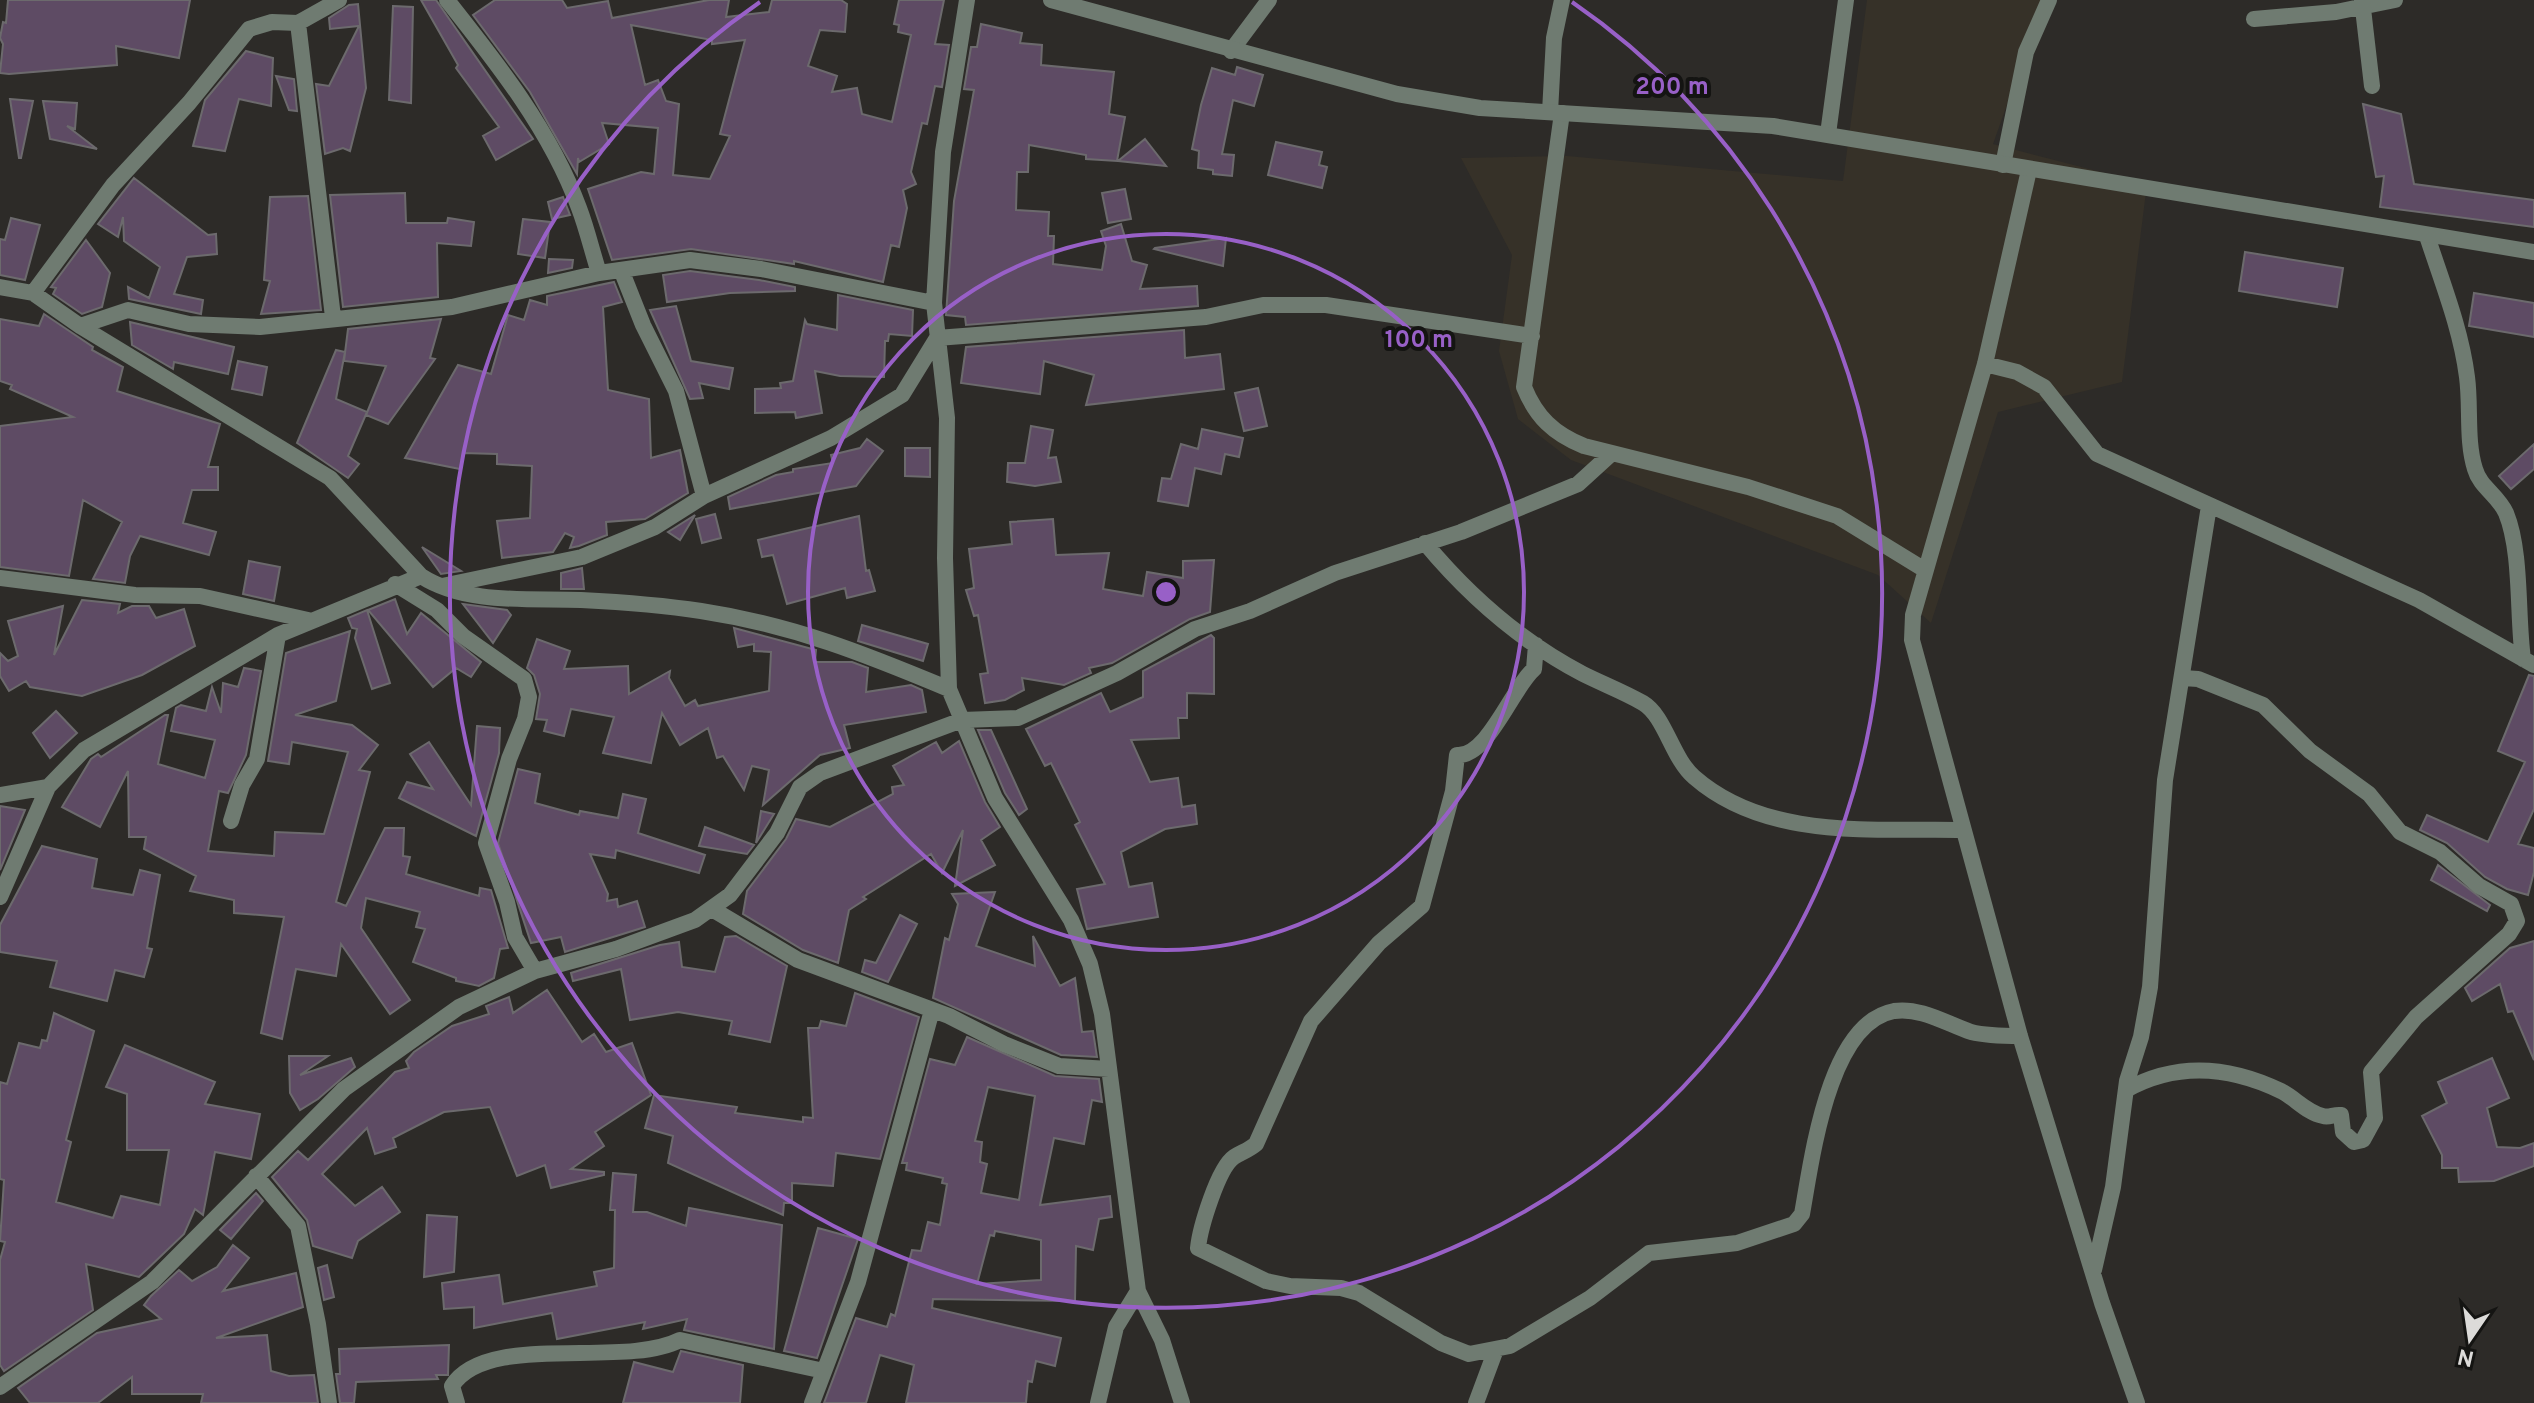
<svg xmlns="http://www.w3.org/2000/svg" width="2534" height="1403" viewBox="0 0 2534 1403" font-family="Overpass,sans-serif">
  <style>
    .built { fill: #363128 }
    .building { fill: #5e4b64; stroke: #6c6a6d; stroke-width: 2; fill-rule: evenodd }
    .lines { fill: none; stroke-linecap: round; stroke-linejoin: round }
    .minor { stroke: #6f7b71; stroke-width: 16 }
    .tertiary { stroke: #6f7b71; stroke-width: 16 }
    .ring { fill: none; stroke: #9860c7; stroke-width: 4 }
    .centre { fill: #9860c7; stroke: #141412; stroke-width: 4 }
    .ring-label { font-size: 24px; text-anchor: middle; font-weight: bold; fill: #9860c7; stroke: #141412; stroke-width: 8; stroke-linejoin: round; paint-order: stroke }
  </style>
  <rect width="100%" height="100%" fill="#2d2b28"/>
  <path class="built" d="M1867,0H2044L1993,144L2147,184L2122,382L1998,412L1931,623L1878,575L1571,460L1518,419L1499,351L1512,255L1461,158L1567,156L1843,181Z"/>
  <path class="building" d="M8,0H190L179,58L116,46L117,65L9,74L0,73L3,44L0,38L3,22L6,23Z
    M421,0H436L533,139L496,160L483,136L499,127L456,68L458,65Z
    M495,0H562L567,8L608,1L612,18L709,0H729L726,17L769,12L772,0H841L847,4L845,32L820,30L808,66L837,76L832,92L857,88L862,114L892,122L911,35L898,32L899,25L894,24L899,0H944L935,44L949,45L942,87L935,86L927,124L922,123L911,172L916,184L903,190L907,208L899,247L891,245L883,282L794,261V264L691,249L612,260L588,189L641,172L654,174L658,128L602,123L609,144L579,162L578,158L577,174L530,92L473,15ZM631,25L712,40V44L745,40L720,134L730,136L710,179L673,175L679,104L666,101L658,80L645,85Z
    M358,4L366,88L350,151L343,148L325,154L316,84L329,86L359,26L330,29L329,18L349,5Z
    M393,6L413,7L411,103L389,100Z
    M981,24L1022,33L1020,43L1042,45L1041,65L1114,72L1109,114L1125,117L1117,161L1086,159V155L1029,145L1028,172H1017L1016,210L1049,212L1048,236H1054L1053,264L1102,270L1106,246L1101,231L1121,224L1132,261L1147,265L1140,289L1197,286L1198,306L966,325L965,317L946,315L954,201L974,90L964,89L971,47H977Z
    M246,51L273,58L271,106L239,99L225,151L193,146L205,100Z
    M1237,67L1263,75L1254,106L1233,100L1222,154L1234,155L1232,176L1213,174V170L1198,168L1199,151L1192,149L1201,105L1212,68L1235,75Z
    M276,76L294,79L297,111L289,110Z
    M10,99L33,101L21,158H19Z
    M43,101L77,103L75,129L67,126L97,149L50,139Z
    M2363,104L2401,114L2414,184L2534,200V227L2380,207L2384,176L2376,177Z
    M1145,139L1166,166L1118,161Z
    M1276,142L1322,152L1319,165L1327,167L1322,188L1268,175Z
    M134,178L208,235L216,234L217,254L187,257L174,294L203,300L201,314L129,299L128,287L149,298L160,267L124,241L123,217L118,237L98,224Z
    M1125,189L1131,219L1108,223L1102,193Z
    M405,193L406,223H447L448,218L474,222L471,246L437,243L438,297L343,307L330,195Z
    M308,196L321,310L261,314L270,281L264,280L270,197Z
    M563,197L570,215L552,219L548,202Z
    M11,218L40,225L25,280L0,275V239L5,240Z
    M523,219L550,222L545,258L518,254Z
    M1226,238L1223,266L1154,249L1155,248Z
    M86,240L110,273L102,307L82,314L53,294L56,288L51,287Z
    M2245,252L2343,268L2337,307L2239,291Z
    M549,259L573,260L572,268L548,273Z
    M690,271L759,280L795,287V291L730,293L667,302L663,275Z
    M614,282L622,302L603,307L608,390L649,399L651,458L680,450L688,493L645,519L606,522L607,535L579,546L570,548L574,537L565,533L553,552L502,558L497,521L530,518L532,466L497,464V454L463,453L460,469L405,458L458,365L491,374L508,315L524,320L530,300L547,305V296Z
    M2474,293L2534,303V337L2469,326Z
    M838,295L913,310L912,336L889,334L888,341H885L884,377L840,376L815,371L822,413L796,418L795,412L755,413V389L781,388L780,383L793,381L805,320L807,324L837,330Z
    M676,306L691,361L733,368L729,389L699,383L703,398L690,399L650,310Z
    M44,314L93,347L92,350L123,367L117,391L220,424L208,467H218V490H192L183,523L216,532L209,555L140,536L130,556L125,583L93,579L122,522L83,500L69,576L0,567V426L73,417L10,389L12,385L0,381V319L39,326Z
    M441,319L430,358L435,359L388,424L366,415L386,366L344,361L348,329Z
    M130,322L234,347L228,374L174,362L173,369L132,345Z
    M1184,330L1185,358L1220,354L1224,389L1086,405L1094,375L1044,361L1040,394L961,383L966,347Z
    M336,350L345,352L336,399L367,412L348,456L359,464L348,478L297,443Z
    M238,361L267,367L262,395L232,389Z
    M1258,388L1267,426L1244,431L1235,393Z
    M1031,426L1053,430L1048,458L1056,457L1061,482L1035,486L1007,482L1008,463H1025Z
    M1202,429L1243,438L1239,457L1225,454L1221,474L1195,468L1188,506L1158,501L1162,478L1171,479L1181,444L1198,449Z
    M867,439L883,451L856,486L730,509L728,497L776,475L793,472V469L833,463L831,455L860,448Z
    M2534,444V469L2511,489L2499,476Z
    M905,448H930V477L905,476Z
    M715,514L721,538L702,543L696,519Z
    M695,515L680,540L668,532Z
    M859,516L866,571L869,570L875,591L847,598L845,588L787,604L773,555L762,557L758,540Z
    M1053,519L1056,555L1109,553L1103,589L1143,596L1147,572L1183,578V561L1214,560L1210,612L1190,619L1112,663L1089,668L1091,673L1064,685L1022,678L1024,690L1005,700L985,703L980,674L988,673L978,615L974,616L966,590L974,588L969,549L1012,544L1010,522Z
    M422,547L461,571L441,574Z
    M249,561L280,567L274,601L243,594Z
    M582,568L584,589H561V573Z
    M395,599L407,634L421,613L481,662L471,677L456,668L433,687L368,610Z
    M82,600L120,604L118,613L132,606H149L156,618L184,609L195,646L142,675L82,696L30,687L26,681L9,691L0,676V653L8,661L18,656L8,621L63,606L54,655Z
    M463,604L507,610L511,615L493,643Z
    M367,610L390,683L372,689L355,638L357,629L352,628L348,618Z
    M862,625L928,644L923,661L858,641Z
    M734,628L816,650L815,662H852L868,668L866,692L911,685L922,690L926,712L844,725L850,748L820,755L763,805L769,770L752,766L744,790L723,756L717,758L708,728L680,745L662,713L651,763L603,753L614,717L571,709L564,736L544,731L547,720L536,719L540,694L534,675L527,668L537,639L570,651L564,669L628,666L629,694L670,671L669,678L685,706L695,700L698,706L769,691L771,652L754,651V644L738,647Z
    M350,631L336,701L295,715L352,725L378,745L359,770L370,772L336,902L346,906L385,828H404L403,856L410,857L406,874L479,896L480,888L491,890L508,948L500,949L494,978L479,986L456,981V978L413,962L425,929L416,927L420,912L366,898L361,928L410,1000L390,1014L341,944L336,976L296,969L282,1039L261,1033L284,917L234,913V900L190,891L196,876L144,849L146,837H129L128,771L100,827L62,807L91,759L98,754L101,757L165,715H168L158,764L205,778L215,740L171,731L176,708L181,705L206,711L212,687L221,713L223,683L238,687L244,668L261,671L246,755L228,793L219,791L208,851L274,856L275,832L324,834L348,752L292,742L289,764L268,761L286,653Z
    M1211,635L1214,638V694L1187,693V718H1178L1179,738L1131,740L1150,782L1178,778L1182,807L1195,805L1197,824L1165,829L1121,852L1129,887L1152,883L1158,917L1087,929L1077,889L1105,884L1075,825L1080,822L1051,763L1045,766L1026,729L1101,693L1110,712L1143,697V671Z
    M2529,675L2534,676V809L2518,844L2534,848V872L2528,895L2507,889L2485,877L2447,843L2420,830L2427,815L2488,842L2525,762L2498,751Z
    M56,711L77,733L50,758L33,733Z
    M477,726L500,728L499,753L476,836L399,798L407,782L433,789L410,754L429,742L471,805Z
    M978,730H991L1027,809L1019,815L1005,793Z
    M959,741L985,802L1000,827L981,840L995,865L955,886L963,830L942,873L931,854L863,897L866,899L849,910L838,963L803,950L743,914L747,891L786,839L796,819L830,827L893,794L892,787L904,785L893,766L936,742L942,753Z
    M518,769L540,774L535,803L579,815L580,811L618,818L623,794L646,799L638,833L705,855L699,873L616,850L615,858L590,854L608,894L607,901L617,899L618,907L637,901L645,927L565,952L561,937L531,943L498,843Z
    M0,806L25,810L0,870Z
    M761,811L774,814L756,843Z
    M705,827L754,845L747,854L699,846Z
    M42,846L97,859L92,888L133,895L140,870L160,875L147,948L152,949L144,977L115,970L107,1001L50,987L57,961L0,952V925Z
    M2438,865L2490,905L2487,911L2431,880Z
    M995,892L976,946L1035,966L1033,936L1060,986L1075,978L1082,1032L1093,1031L1097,1057L1061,1055L933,998L945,938L949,940L958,904L952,894Z
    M900,915L917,924L888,982L862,972L865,960L876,963Z
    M736,936L787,966L770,1042L729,1034L732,1021L678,1012L630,1020L621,969L573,981L571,973L660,945L679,942L682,967L715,972L725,937Z
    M2534,941V1060L2513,1011L2508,1012L2500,984L2472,1001L2465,988L2510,948Z
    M547,990L582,1042L594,1034L606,1052L632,1043L651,1095L595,1132L604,1146L571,1169L604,1172V1175L551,1188L545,1165L517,1176L490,1107L444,1112L393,1138L396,1147L375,1154L367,1128L322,1174L355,1206L382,1187L400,1212L358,1241L352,1258L313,1246L307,1220L272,1177L298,1151L308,1160L395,1072L409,1068L406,1061L414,1052L452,1026L489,1014L486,1006L509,997L513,1013Z
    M855,993L919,1017L880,1159L836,1153L833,1186L792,1183V1203H784L783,1215L668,1163L673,1136L645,1128L654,1095L737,1107L735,1113L803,1122V1117L813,1118L808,1028H819L821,1021L846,1026Z
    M54,1013L94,1031L66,1140L71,1142L56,1202L113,1218L121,1196L160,1205L169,1150H127V1094L106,1087L125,1045L215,1082L205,1104L260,1114L251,1159L215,1152L203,1215L195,1209L184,1234L139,1277L86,1264L93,1310L4,1371L0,1365V1260L5,1242L0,1241L4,1180L0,1179V1082L7,1084L19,1043L40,1048L42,1040L47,1041Z
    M967,1037L1055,1076L1099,1079L1102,1102L1092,1100L1084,1144L1054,1138L1040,1205L1110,1196L1112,1217L1099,1219L1093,1250L1076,1246L1075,1301L933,1299L932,1308L1061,1338L1055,1366L1036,1361L1032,1382L1028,1381L1026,1403H906L914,1365L880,1355L866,1403H824L856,1318L887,1327L891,1314L895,1316L912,1250L921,1251L928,1222L940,1225L947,1184L942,1183L943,1178L906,1170L907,1163H902L930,1059L955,1065ZM988,1087L1035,1096L1019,1200L981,1193L987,1164L980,1162L982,1142L975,1141ZM995,1231L1041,1240V1280L977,1284L990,1235L994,1236Z
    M289,1056H328L300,1075L351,1058L355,1067L318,1099L300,1110L290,1093Z
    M2492,1058L2509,1098L2487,1108L2497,1147L2520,1148L2534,1143V1166L2494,1181L2459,1182L2458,1168H2442V1155L2422,1116L2447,1103L2438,1082Z
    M613,1173L636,1175L633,1212H647L686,1226L689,1208L782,1225L774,1349L684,1330L687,1319L643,1329L645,1322L557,1339L552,1313L474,1328V1307L444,1309L442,1283L499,1275L503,1304L597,1286L594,1272L614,1268L615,1210H610Z
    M256,1193L263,1201L231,1239L220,1230Z
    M427,1215L457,1217L454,1272L424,1277Z
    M818,1228L858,1239L817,1358L784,1351Z
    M233,1245L249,1258L223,1291L296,1273L303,1307L216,1338L267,1335L271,1371L289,1376L314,1375L318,1403H201L203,1394H132V1377L98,1403H30L18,1388L97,1333L161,1319L144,1305L151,1296L179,1270L192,1281L217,1267Z
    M327,1265L334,1297L324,1300L318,1268Z
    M449,1345L448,1375H436L438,1379L356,1382L354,1403H340L336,1374H340L339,1349Z
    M681,1351L743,1365L740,1403H623L634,1362L673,1372Z"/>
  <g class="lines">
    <path class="minor" d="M447,0C497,63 551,131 579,208C587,229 592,251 599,273
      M967,0L943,152L934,303L947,418L945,558L949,689L995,798L1071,920L1090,964L1102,1014L1138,1291L1162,1340L1182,1403
      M2362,0L2372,86
      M2254,19L2336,12L2395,0
      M298,23L333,317
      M1231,51L1269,0
      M1550,112L1554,38L1562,0
      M1562,113L1524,387C1536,417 1554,434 1584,446L1748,487L1837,516L1925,570
      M1828,134L1846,0
      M2003,165L2026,52L2049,0
      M2029,170L1985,364L1913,615L1912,640L2020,1036L2102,1303L2137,1403
      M2427,236C2442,282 2461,329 2467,377C2471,406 2466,441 2475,469C2480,487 2498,495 2506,513C2522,552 2517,616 2523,659
      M622,272L643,325L676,391L704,496
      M0,287L33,293L80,326L330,478L421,576C466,605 529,598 581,600C620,602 662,605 701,611C793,625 865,654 949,689
      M33,293L113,185L189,103L249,29L272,22L298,23L339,0
      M80,326L128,310L189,324L260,327L452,307L599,273L690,260L761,269L934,303
      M937,338L1206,317L1263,305H1326L1532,336
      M1985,364L2017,372L2044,387L2097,454L2419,600L2534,665
      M1425,543C1469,596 1522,642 1583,674C1603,684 1624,692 1643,703C1665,716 1672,758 1694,777C1767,841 1874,828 1963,830
      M0,578L135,595L200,596L308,620
      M395,584L437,610L463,636L524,679L529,697L525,719L509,759L486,843L507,902L515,937L535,971
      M442,586L582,557L655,527L704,496L831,438L902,395L937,338
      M1536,645L1534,669C1512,688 1488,757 1457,755L1453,791L1422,906L1379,943L1311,1021L1256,1144C1249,1150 1242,1152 1234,1157C1218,1168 1200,1228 1198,1248L1266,1281L1290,1286L1341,1288L1359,1293L1441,1343L1469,1354L1510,1346L1590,1298L1649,1253L1737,1243L1794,1224L1802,1214C1812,1159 1828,1023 1894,1011C1921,1007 1947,1024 1971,1032C1987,1036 2004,1036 2020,1036
      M0,795L48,787
      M231,821L242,785L257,759L278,635
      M0,897L48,787L84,750L278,635L421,576
      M712,909L798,960L949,1016L1004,1044L1059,1066L1109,1069
      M2126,1090C2176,1062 2229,1066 2281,1091C2295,1098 2307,1113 2323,1116C2329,1118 2334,1114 2341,1115L2343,1132L2354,1142L2363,1140L2375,1118L2371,1072L2416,1017L2509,934L2517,921L2511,904L2479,886L2440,852L2400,832L2369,794L2310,751L2263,705L2198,679L2183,678
      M256,1176L298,1226L318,1324L329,1403
      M2094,1270L2113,1187L2127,1081L2141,1037L2150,987L2165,780L2209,506
      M0,1387L152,1282L344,1089L459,1007L535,971L616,949L695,920L730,895L777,833L800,787L820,773L962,720L1018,718L1117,673L1195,629L1250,611L1335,573L1461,532L1578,484L1612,453
      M457,1403L452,1386C487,1331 623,1369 680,1340L824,1371
      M812,1403L858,1282L932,1010
      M1098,1403L1116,1327L1138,1291
      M1476,1403L1495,1352"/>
    <path class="tertiary" d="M1051,0L1397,94L1480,108L1773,126L2534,252"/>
  </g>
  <g class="ring">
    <circle cx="1166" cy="592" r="358"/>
    <path d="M1572 2A716 716 0 1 1 760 2"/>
  </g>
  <circle cx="1166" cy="592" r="12" class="centre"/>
  <g class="ring-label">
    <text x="1672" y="94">200 m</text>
    <text x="1419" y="347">100 m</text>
  </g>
  <g transform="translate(2470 1339) rotate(193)" stroke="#141412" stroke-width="6" paint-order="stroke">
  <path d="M0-6L14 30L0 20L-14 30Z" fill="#dcdbd9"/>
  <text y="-12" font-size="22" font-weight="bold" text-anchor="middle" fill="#dcdbd9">N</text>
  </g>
</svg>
